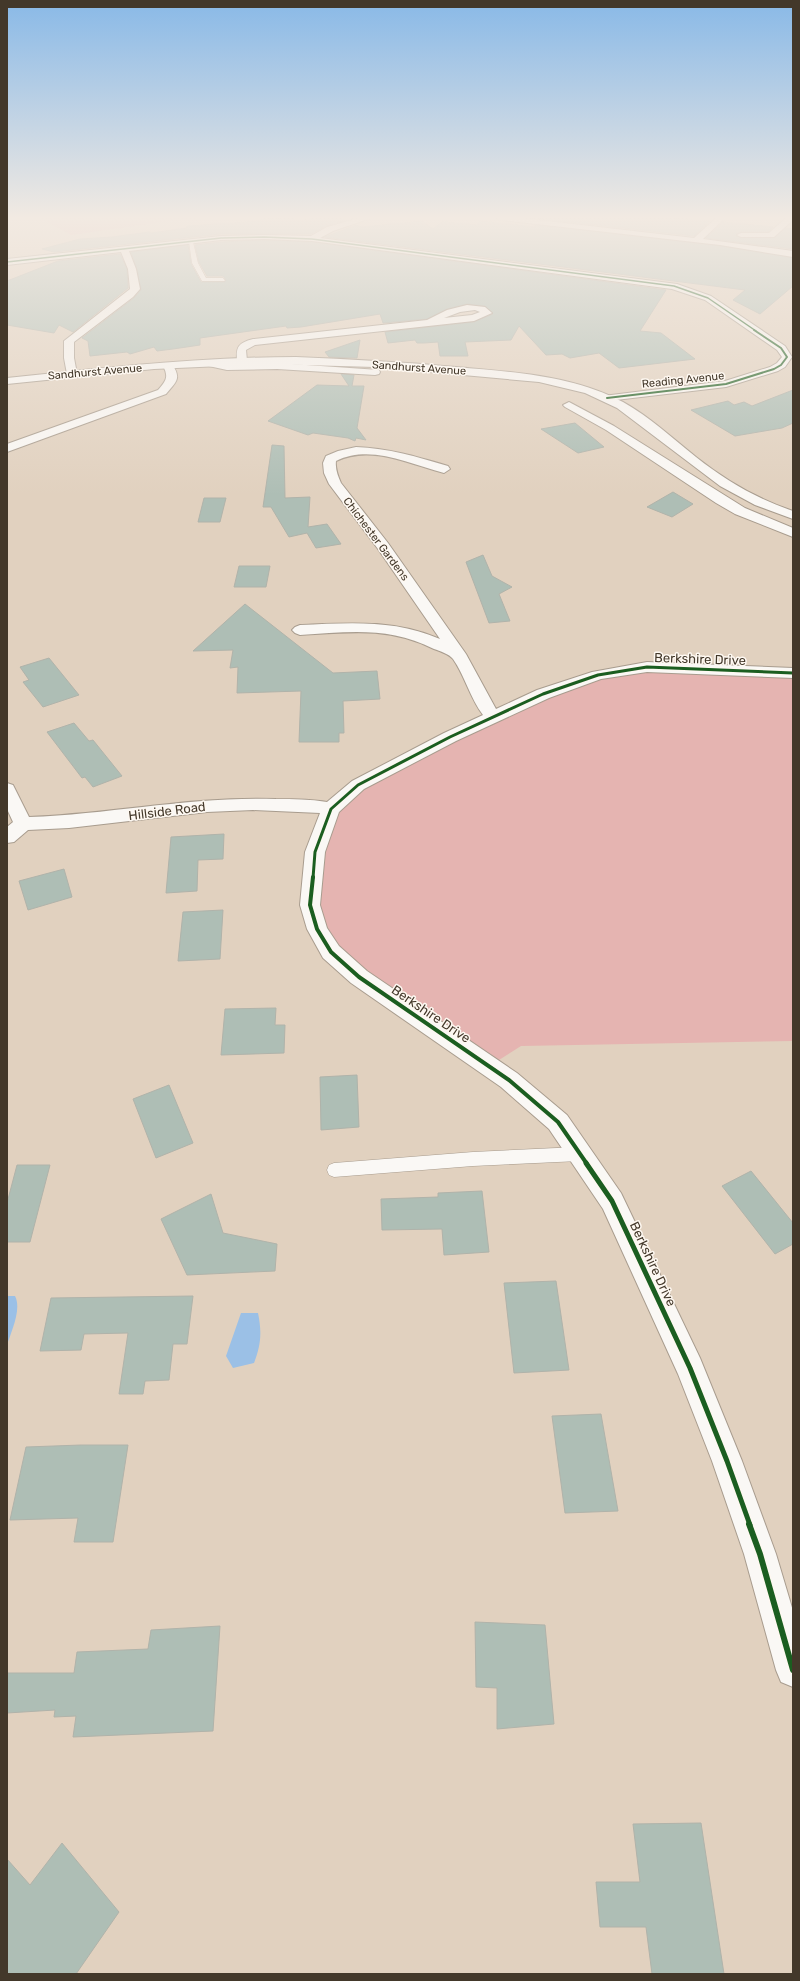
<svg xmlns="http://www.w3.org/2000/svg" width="800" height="1981" viewBox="0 0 800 1981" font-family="Rubik,sans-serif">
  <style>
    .green { fill: #e5b4b1 }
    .water { fill: #9bc0e6 }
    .building { fill: #aebeb5; stroke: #b0b3aa }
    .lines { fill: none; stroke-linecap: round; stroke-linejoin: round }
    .lane-casing { stroke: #a89c8e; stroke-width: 1 }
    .street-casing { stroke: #a89c8e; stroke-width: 2 }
    .secondary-casing { stroke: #a89c8e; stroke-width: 2 }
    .lane { fill: #faf8f5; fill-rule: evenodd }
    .street { fill: #faf8f5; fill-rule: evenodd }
    .secondary { fill: #faf8f5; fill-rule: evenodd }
    .cycleway-far5-casing { stroke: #fef8f1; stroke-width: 2.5 }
    .cycleway-far4-casing { stroke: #fef8f1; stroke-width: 3.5 }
    .cycleway-far3-casing { stroke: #fef8f1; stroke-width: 5 }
    .cycleway-far2-casing { stroke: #fef8f1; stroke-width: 6 }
    .cycleway-far1-casing { stroke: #fef8f1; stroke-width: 8 }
    .cycleway-casing { stroke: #fef8f1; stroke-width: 9 }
    .cycleway-far5 { stroke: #1b5e20; stroke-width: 1.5 }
    .cycleway-far4 { stroke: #1b5e20; stroke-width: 2 }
    .cycleway-far3 { stroke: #1b5e20; stroke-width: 3 }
    .cycleway-far2 { stroke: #1b5e20; stroke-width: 4 }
    .cycleway-far1 { stroke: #1b5e20; stroke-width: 5 }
    .cycleway { stroke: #1b5e20; stroke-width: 6 }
    .labels { text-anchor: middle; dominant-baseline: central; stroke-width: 3; stroke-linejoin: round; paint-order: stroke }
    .far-street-label { font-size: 11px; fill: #43382a; stroke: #fef8f1 }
    .street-label { font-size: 13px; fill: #43382a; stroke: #fef8f1 }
  </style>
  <rect width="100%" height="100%" fill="#e1d1bf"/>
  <path class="green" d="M40,218H203L178,220L71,235Z
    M620,669L793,672V1041L521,1046L488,1067L332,956L311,878L330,810L447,738Z"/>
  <path class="water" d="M7,1296H15C22,1309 11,1332 7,1345Z
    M241,1313H258C262,1332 261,1345 254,1363L233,1368L226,1356Z"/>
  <path class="building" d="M292,218L297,221L315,218H340L345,220L326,226L311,234H221L54,252L42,249L80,239L112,237L149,232L151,233L187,228V226L261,221V219Z
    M535,218H672L710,221L694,236Z
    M422,221L433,229L442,222H447L477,225L480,221L535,227V225L720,246L793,258V286L760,314L733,300L745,290L325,237L356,225L362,227Z
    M723,222L773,227L768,232H741L736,234L741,238H774L786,228L793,229V249L706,238Z
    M264,240L312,242L666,290L640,331L661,333L695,359L619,368L599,353L570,358L562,354L546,355L519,326L511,340L465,342L468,356H440L438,342L424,343H417L415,340L388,343L385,332L474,322L493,314L485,306L467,304L447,309L427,319L383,323L380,314L301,327L287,328L286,326L200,338V345L173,349L157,351L154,347L130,354L127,352L90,356L88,341L82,338L134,298L141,290L137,269L131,252L188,245L191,264L201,282H225L226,280L223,276H207L199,262L195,245L221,242Z
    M120,254L127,269L128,288L73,332L59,325L54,333L7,325V281L58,261Z
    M360,340L357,358L329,357L325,352Z
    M341,374L354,375L352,386H364L357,428L366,440L356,438L355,441L348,438L313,433L308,435L268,421L317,385L349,386Z
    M793,390V423L782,428L735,436L691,410L728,401L734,405L744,402L752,406Z
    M575,423L604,447L578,453L541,429Z
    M272,445L284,446L285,498L310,497L308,527L327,524L341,544L316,548L307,533L289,537L271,507H263Z
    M673,492L693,504L672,517L647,507Z
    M204,498H226L220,522H198Z
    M483,555L492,576L512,587L499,594L510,621L489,623L466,562Z
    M239,566H270L266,587H234Z
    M245,604L333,673L377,671L380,699L343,701L344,733H339V742H299L301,691L237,693L238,667L230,668L233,650L193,651Z
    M49,658L79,695L43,707L23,682L29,680L20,667Z
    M74,723L89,741L93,740L122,776L93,787L85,777L82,778L47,732Z
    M224,834L223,859L198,860L197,891L166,893L171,837Z
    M64,869L72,897L28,910L19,881Z
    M223,910L220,959L178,961L183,912Z
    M276,1008L275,1025H285L284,1053L221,1055L225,1009Z
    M357,1075L359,1127L321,1130L320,1077Z
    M169,1085L193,1143L156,1158L133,1099Z
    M17,1165H50L30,1242H7V1203Z
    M751,1171L793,1223V1244L775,1254L722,1186Z
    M482,1191L489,1252L444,1255L442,1229L382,1230L381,1199L438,1197V1193Z
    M211,1194L223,1233L277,1244L275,1271L187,1275L161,1219Z
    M556,1281L569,1370L514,1373L504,1283Z
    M193,1296L187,1344H173L169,1380L145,1381L143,1394H119L128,1333L84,1334L81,1350L40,1351L51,1298Z
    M601,1414L618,1511L565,1513L552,1416Z
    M81,1445H128L113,1542H74L78,1518L10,1520L26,1447Z
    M475,1622L545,1625L554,1724L497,1729V1688L476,1687Z
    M220,1626L213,1731L73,1737L76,1716L54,1717L55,1710L7,1713V1673H74L77,1652L148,1649L151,1630Z
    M701,1823L724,1974H652L646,1927H600L596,1882H640L633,1824Z
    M62,1843L119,1912L76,1974H7V1859L30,1885Z"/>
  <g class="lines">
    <g class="lane-casing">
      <path id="lane" d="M191,241L193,242L198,263L206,278H223L225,281H202L192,263L189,242Z
        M579,1147L584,1149L586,1154L584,1159L579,1161L473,1166L334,1177L329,1175L327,1170L329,1165L334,1163L473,1152Z"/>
    </g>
    <g class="street-casing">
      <path id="street" d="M359,218H371L333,231L320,238L677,284L711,296L785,346L792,357L785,367L778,371L726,387L607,401L601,398L603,396L725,381L770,367L777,363L782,357L777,350L705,300L672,289L312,241L264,239L221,240L129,251L136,269L140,289L133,297L74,342V358L77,374L72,377L67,374L64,358V341L130,289L128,269L121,252L7,265V259L221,236L264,235L311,236L327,227Z
        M497,218H521L694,238L716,218H725L703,239L793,251V257L720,245L501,220Z
        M786,218H793V220L774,237H741L737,235L741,233H769Z
        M467,305L485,307L492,313L474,321L255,345L246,350L247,361L245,363H277L379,370L380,372L379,374L375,375L277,369L227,370L204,365L203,363L208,360L227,364H240L237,361C236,347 238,343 253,339L427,320L447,310ZM475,310L480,312L472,315L444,318L460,312Z
        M168,363L172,364C182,379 176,382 166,394L7,452V444L158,390C166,381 169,377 163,366Z
        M569,402L614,426L745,508L793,528V537L735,514L716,503L606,430L565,407L563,405Z
        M356,447C388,448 418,457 448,466L450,469L444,473C409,464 371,444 336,461C335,469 338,476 341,483L388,543L466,654L496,709L537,690L592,672L647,662L793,668V678L647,672L601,679L549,698L456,741L364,789L339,812L325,852L320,905L327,928L339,946L367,971L517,1073L567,1115L621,1193L700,1358L742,1461L776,1554L793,1611V1687L781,1682L776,1670L744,1554L712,1461L678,1374L603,1209L549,1129L501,1087L351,983L323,958L307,929L300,905L305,852L320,813L253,810L207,812L69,828L28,830L14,842L7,843V827L13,822L7,809V783L13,785L29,817C112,814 193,796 276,799C293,799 310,799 327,802L352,781L444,733L483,715C470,698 465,676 453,659C449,654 440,651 434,649C389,626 348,632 300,635L295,633L292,630L295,627L300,625C349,623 394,619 440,639L378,549L329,484L324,473L323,463L326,456L338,451Z"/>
    </g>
    <g class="secondary-casing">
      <path id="secondary" d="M296,357C349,359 402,362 456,367C513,372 572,375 623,402C650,417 672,438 696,457C725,480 757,499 793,511V519L755,505L720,486L617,408L585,393L539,382L375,367L269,364L154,369L7,384V378C103,368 199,357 296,357Z"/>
    </g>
    <use href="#lane" class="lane"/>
    <use href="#street" class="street"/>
    <use href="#secondary" class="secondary"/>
    <g class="cycleway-far5-casing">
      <path id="cycleway-far5" d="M7,262L221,238L264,237L312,239L674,286L708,298L756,331"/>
    </g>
    <g class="cycleway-far4-casing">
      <path id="cycleway-far4" d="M607,398L726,384L774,369L781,365L787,357L781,348L754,330"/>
    </g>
    <g class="cycleway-far3-casing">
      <path id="cycleway-far3" d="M313,878L315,852L331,809L358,785L450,737L543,694L598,675L647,667L793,673"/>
    </g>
    <g class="cycleway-far2-casing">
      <path id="cycleway-far2" d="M313,877L310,905L317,929L331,952L359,977L509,1080L558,1122L587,1164"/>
    </g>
    <g class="cycleway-far1-casing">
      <path id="cycleway-far1" d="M586,1163L612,1201L690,1368L727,1461L750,1525"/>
    </g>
    <g class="cycleway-casing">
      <path id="cycleway" d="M749,1524L760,1554L793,1670"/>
    </g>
    <use href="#cycleway-far5" class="cycleway-far5"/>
    <use href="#cycleway-far4" class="cycleway-far4"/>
    <use href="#cycleway-far3" class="cycleway-far3"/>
    <use href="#cycleway-far2" class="cycleway-far2"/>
    <use href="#cycleway-far1" class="cycleway-far1"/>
    <use href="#cycleway" class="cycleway"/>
  </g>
  <linearGradient id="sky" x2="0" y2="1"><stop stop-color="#89b9e7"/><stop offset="0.44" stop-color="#f2eae2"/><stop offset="1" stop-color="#f2eae2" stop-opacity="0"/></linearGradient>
  <rect width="800" height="495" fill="url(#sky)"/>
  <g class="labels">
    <g class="far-street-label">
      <text transform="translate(419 368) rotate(4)">Sandhurst Avenue</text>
      <text transform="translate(95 372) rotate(-5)">Sandhurst Avenue</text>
      <text transform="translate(683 380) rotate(-6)">Reading Avenue</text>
      <text transform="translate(376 539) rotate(53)">Chichester Gardens</text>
    </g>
    <g class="street-label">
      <text transform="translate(700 659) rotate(2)">Berkshire Drive</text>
      <text transform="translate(167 811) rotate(-7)">Hillside Road</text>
      <text transform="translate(431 1014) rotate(34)">Berkshire Drive</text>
      <text transform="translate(653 1264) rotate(65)">Berkshire Drive</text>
    </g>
  </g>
  <rect width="800" height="1981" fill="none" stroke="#43382a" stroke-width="16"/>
</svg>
